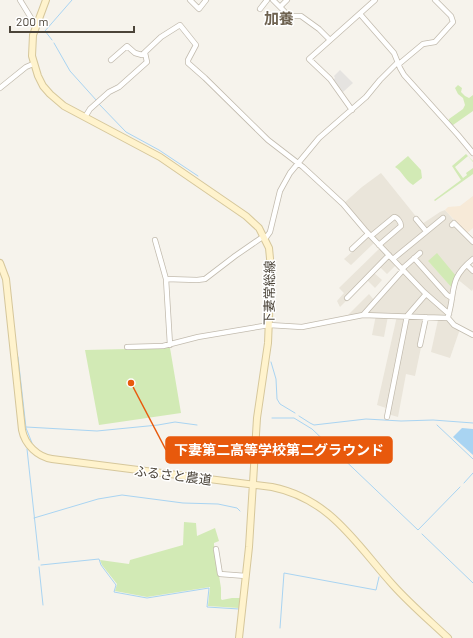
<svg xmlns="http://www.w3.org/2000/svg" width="473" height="638" viewBox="0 0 473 638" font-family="Barlow,'Noto Sans JP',sans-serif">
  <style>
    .residential { fill: #eae5da }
    .commercial { fill: #f7ead8 }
    .green { fill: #d2eab5 }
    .parking { fill: #e5e3e0 }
    .water { fill: #a9d4f2 }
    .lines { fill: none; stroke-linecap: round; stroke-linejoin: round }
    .stream { stroke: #a9d4f2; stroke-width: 1 }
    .street-casing { stroke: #c2bbae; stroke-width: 6 }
    .secondary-casing { stroke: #d6c79b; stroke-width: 8 }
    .street { stroke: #fff; stroke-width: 4.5 }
    .secondary { stroke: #fff3cd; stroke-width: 6 }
    .labels { text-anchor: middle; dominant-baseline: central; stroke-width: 3; stroke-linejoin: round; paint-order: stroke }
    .street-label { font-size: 13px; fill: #4b4439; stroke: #fff }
    .quarter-label { font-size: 15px; font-weight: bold; fill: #6e6250; stroke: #fff }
    .leader { fill: none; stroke: #e8590c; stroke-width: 1.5 }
    .callout-dot { fill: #e8590c; stroke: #fff; stroke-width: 1.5 }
    .callout { fill: #e8590c; stroke: #e8590c; stroke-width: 1.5 }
    .callout-label { font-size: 14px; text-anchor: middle; font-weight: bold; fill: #fff }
  </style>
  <rect width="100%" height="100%" fill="#f6f3ec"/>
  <path class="residential" d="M381,173L422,224L440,212L445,210L473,242V261L469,265L473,269V289L472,291L456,278L428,261L453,289L448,318L460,329L450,358L431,352L438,320L427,319L415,376L406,374L398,417L391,415L389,413L386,412V408L377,405L397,316H388L384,337L372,335L376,315L345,318L369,294L374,300L400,271V269L396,265L387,274L380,267L374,273L382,280L375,288L367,280L340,307L337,301L344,293L339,288L380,248L374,243L351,265L344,259L352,252L350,249L367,232L343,204L362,187Z"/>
  <path class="commercial" d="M473,196V228L467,233L445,210L448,207L460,206Z"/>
  <path class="green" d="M458,85L462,88L461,92L465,96L469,98L473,95V111L453,125L448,122L449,119L463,109L465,105L463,98L458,94L455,88Z
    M466,154L473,161V162L468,156L455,167L463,178L467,175L466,173L473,168V174L435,201L434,200L461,180L452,166Z
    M408,156L421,170L422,178L413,185C405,180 402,171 395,167Z
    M437,253L456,276L454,279L452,288L428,261Z
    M170,348L181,413L99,425L85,350Z
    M184,522L196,523L197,536L215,528L219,541L214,543V545L221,588V599L222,600L232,598H240L239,608L208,606L210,587L147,597L115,591L117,584L102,565L100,560L129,564L130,560L183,545Z"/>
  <path class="parking" d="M340,70L353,83L343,92L333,80L335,78L334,76Z"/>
  <path class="water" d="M462,428L473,429V455L453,437Z"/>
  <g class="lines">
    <path class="stream" d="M52,40L45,31L72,0
      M54,43L70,71L97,101
      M99,104L126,132L159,150L198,176
      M18,357L26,428L32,443
      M271,362L276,379L277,399L280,404L295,413
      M299,416L310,423L314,425L366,419L401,421L433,420L473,423
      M272,418H294L312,429L418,530L460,487
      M437,425L473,459
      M26,427L97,431L158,425L175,422L197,425
      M27,449L39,560
      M464,483L473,473
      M34,518L98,499L122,495L183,503L218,504L237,508L240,511
      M422,534L473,583
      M41,565L99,559L101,565L116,585L114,592L147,598L209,588L207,607L239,609
      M39,567L43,605
      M280,628L284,573L376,590L379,577"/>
    <g class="street-casing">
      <path id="street" d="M20,0L36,26
        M190,0L199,9L206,0
        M273,0L289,16H301L319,29L330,40
        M280,7L287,0
        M260,9L267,0
        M360,14L394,53L400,68L404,75L458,135L473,153
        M111,60L127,46L135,53L142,55L161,37L180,25L196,45L188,60V63L205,78L268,140L303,167L343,204L365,230L424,292L449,314
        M399,64L423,44L435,42L453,22L451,16L435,0
        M0,88L26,67L33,64
        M352,110L330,79L309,59L375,0
        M85,117L90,109L109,92L119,87L147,62L145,53
        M416,219L426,231
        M452,225L454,223L473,242
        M371,236L394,217C397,217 401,222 401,226L379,245
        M265,239L270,232L280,191L290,173L319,138L366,97L380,80L398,62
        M155,240L166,279
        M352,249L368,234
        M414,258L447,295L452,298
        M393,259L443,218
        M467,265L473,271
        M402,269L420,253
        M347,298L389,255
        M363,315L403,270
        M448,317C456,290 448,279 473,259
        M170,345L166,279L197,280L205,279L235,256L264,236
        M420,345L426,317
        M127,347L163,346L198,337L269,325L302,327L363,315L448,318L454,325L473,335
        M387,417L407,316L426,294
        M216,549L220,574L246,576"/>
    </g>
    <g class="secondary-casing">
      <path id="secondary" d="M46,0L33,35L32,56L38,76L43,86L50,94L64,106L160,157L246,216L259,228L269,248L271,269L268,343L257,418L249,547L239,638
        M0,263L6,279L22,430C25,445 38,457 52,459L272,487C331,499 356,544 393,585C410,604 429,620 448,638"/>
    </g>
    <use href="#street" class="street"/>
    <use href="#secondary" class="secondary"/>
  </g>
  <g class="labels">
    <g class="street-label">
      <text transform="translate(269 293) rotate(-89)">下妻常総線</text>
      <text transform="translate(173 475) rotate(7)">ふるさと農道</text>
    </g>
    <g class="quarter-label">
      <text x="279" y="18">加養</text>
    </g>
  </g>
  <path class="leader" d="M131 383L166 450"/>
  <circle class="callout-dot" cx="131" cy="383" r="4"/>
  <rect class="callout" x="166" y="437" width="226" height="26" rx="4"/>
  <g class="callout-label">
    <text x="279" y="455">下妻第二高等学校第二グラウンド</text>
  </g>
  <path d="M10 26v6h124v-6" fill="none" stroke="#4b4439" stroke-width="2"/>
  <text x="16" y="26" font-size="12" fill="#4b4439" stroke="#ffffff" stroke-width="3" paint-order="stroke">200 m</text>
</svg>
